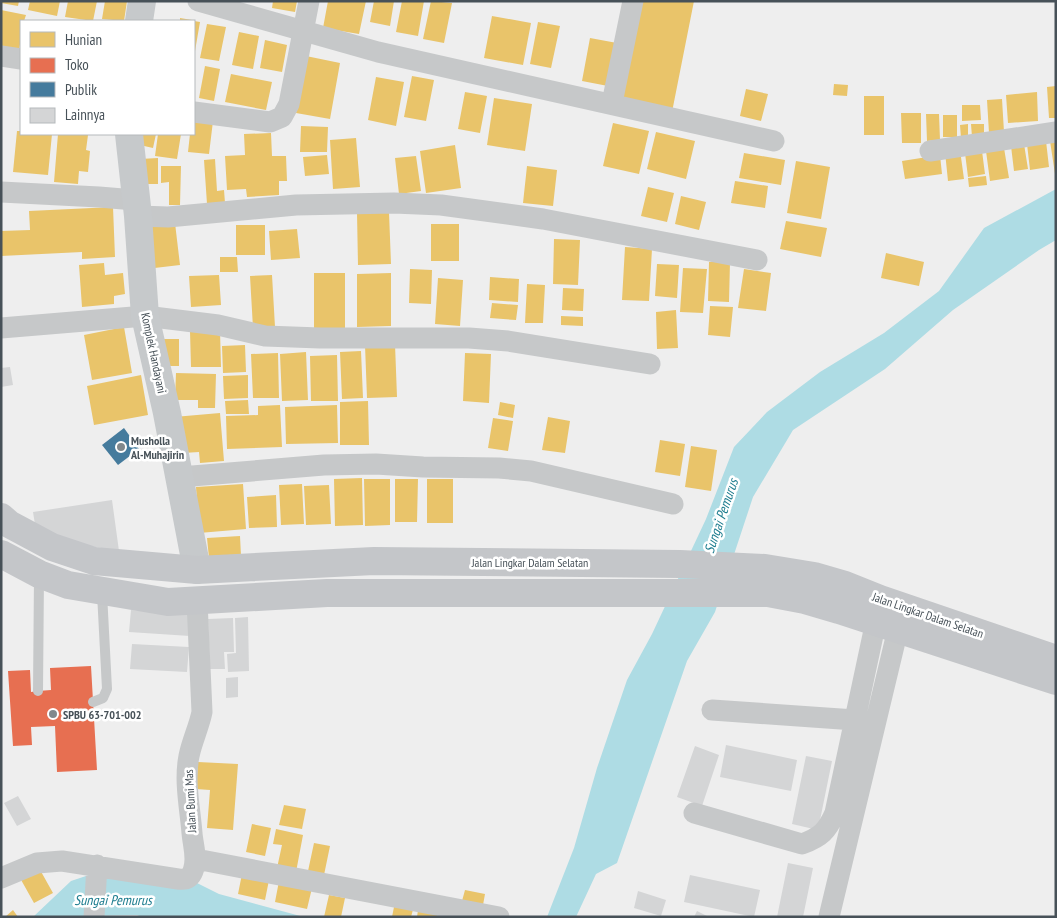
<svg xmlns="http://www.w3.org/2000/svg" width="1057" height="918" viewBox="0 0 1057 918" font-family="'PT Sans Narrow',sans-serif">
  <style>
    .water { fill: #aedce4 }
    .homes { fill: #e9c46a }
    .shops { fill: #e76f51 }
    .public { fill: #457b9d }
    .building { fill: #d4d5d6 }
    .lines { fill: none; stroke-linecap: round; stroke-linejoin: round }
    .lane { stroke: #c6c8c9; stroke-width: 10 }
    .street { stroke: #c6c8c9; stroke-width: 21 }
    .secondary { stroke: #c6c9cb; stroke-width: 28 }
    .primary { stroke: #c4c6c9; stroke-width: 28 }
    .poi-dot { fill: #81888c; stroke: #fff; stroke-width: 2 }
    .labels { text-anchor: middle; dominant-baseline: central; stroke-width: 5; stroke-linejoin: round; paint-order: stroke }
    .street-label { font-size: 12px; fill: #475158; stroke: #fff }
    .poi-label { font-size: 12px; font-weight: bold; fill: #475158; stroke: #fff; text-anchor: start }
    .water-label { font-size: 14px; font-style: italic; fill: #1c7c8e; stroke: #fff }
  </style>
  <rect width="100%" height="100%" fill="#eee"/>
  <path class="water" d="M1056,189V240L1039,250L953,310L885,369L793,430L753,497L715,612L687,661L617,863L596,874L576,917H547L574,848L597,768L627,680L652,634L706,519L734,447L767,412L820,372L884,333L939,291L984,228Z
    M92,874L197,883L219,894L304,917H142L137,915L33,917L71,881Z"/>
  <path class="homes" d="M1,1H19L18,6L1,3Z
    M30,1H60L57,16L28,10Z
    M68,1H97L93,21L65,17Z
    M105,1H127L124,21L102,19Z
    M273,1H297L295,12L272,8Z
    M328,1H366L359,34L323,28Z
    M374,1H394L390,26L370,22Z
    M402,1H424L418,36L396,32Z
    M431,1L452,3L444,43L423,39Z
    M633,1H694L672,112L613,100Z
    M1,10L26,15L24,21H21V37L19,51L1,48Z
    M492,16L531,23L523,65L484,58Z
    M180,18L192,20V21H180Z
    M194,21L200,22L195,51H194Z
    M538,22L560,26L551,68L530,64Z
    M207,24L226,27L219,61L200,58Z
    M239,32L259,36L253,69L232,65Z
    M590,38L617,43L608,86L582,81Z
    M265,40L287,45L282,72L260,68Z
    M306,56L340,63L330,119L296,113Z
    M205,66L220,69L214,101L199,98Z
    M231,74L272,82L266,110L225,102Z
    M412,76L434,80L426,121L404,117Z
    M376,77L404,82L396,126L368,120Z
    M834,84L848,85L847,96L833,95Z
    M1056,86V118H1049L1047,87Z
    M746,89L768,94L761,121L740,116Z
    M465,92L487,96L480,133L458,129Z
    M1037,92L1038,121L1008,123L1006,95Z
    M864,96H884V135H864Z
    M494,98L532,104L525,151L487,145Z
    M1002,99L1004,132L989,133L987,100Z
    M962,105H980L981,120L962,121Z
    M901,113H921V143H902Z
    M926,114H939L940,140L927,141Z
    M943,115H957V137H943Z
    M194,119L213,121L209,154L188,152L190,134H194Z
    M613,123L649,131L639,174L603,166Z
    M968,124V137L961,138L960,125Z
    M971,124H984V137H972Z
    M301,126L328,127L327,152H300Z
    M17,131H21V134H52L48,175L13,172Z
    M656,132L695,141L686,179L647,169Z
    M271,133L272,156H286L287,181H279V195L247,197L246,189L227,190L225,156L245,155L244,134Z
    M58,134L88,135L86,150L90,151L88,172L79,171L78,184L54,182Z
    M133,134H156L153,148L131,143Z
    M158,134H181L177,159L155,156Z
    M356,138L360,187L333,189L330,140Z
    M1056,140V174H1055L1050,141Z
    M1046,141L1049,167L1030,170L1027,144Z
    M1024,144L1028,169L1014,171L1011,146Z
    M455,145L461,188L426,193L420,151Z
    M1004,148L1009,178L990,181L986,151Z
    M960,150L964,179L948,181L945,152Z
    M982,151L985,174L968,177L965,153Z
    M744,153L785,160L781,185L739,178Z
    M327,155L329,174L305,176L303,157Z
    M940,155L942,174L905,179L902,161Z
    M416,156L421,191L399,194L395,158Z
    M158,158V184H140V159Z
    M215,159L217,191L224,190L225,203L207,204L204,160Z
    M796,161L830,167L821,219L787,213Z
    M161,166H181L180,205H169V182L161,183Z
    M527,166L557,170L553,206L523,203Z
    M986,176L987,185L969,187L968,178Z
    M735,181L768,186L765,208L731,203Z
    M648,187L674,193L667,222L641,216Z
    M681,196L706,202L699,230L675,224Z
    M113,207L115,257L82,259V252L1,256V231L30,230L29,211Z
    M389,212L391,264L358,265L357,213Z
    M786,221L827,228L821,257L780,249Z
    M175,223L180,265L146,269L141,227Z
    M431,224H459V261H431Z
    M236,225H265V255H236Z
    M297,229L300,258L271,260L269,231Z
    M554,239L580,240L578,285L553,284Z
    M625,247L652,249L649,301L622,300Z
    M886,253L924,262L919,286L881,278Z
    M220,257H237L238,272H220Z
    M709,262H730L729,302L708,301Z
    M104,263L105,275L123,273L125,294L114,296V304L82,307L79,265Z
    M657,264L679,265L677,298L655,296Z
    M683,268L707,269L703,313L680,312Z
    M410,269L432,270L431,304L409,303Z
    M744,269L771,273L766,311L738,308Z
    M314,273H345V328H314Z
    M391,273V326L357,327V274Z
    M219,275L221,305L191,307L189,276Z
    M272,275L275,327L253,328L250,276Z
    M490,277L519,279L518,302L489,300Z
    M438,278L463,280L460,326L435,324Z
    M527,284L545,285L543,323H525Z
    M563,288L584,289L583,311L562,310Z
    M492,303L518,305L516,320L490,318Z
    M710,306L733,307L730,337L708,335Z
    M676,310L678,348L657,349L656,312Z
    M561,316L583,317V326L561,325Z
    M124,327L132,373L92,380L84,335Z
    M220,330L221,367H191L190,331Z
    M159,339H179V366H159Z
    M395,344L397,397L367,398L365,345Z
    M245,345L246,372L223,373L222,346Z
    M361,351L363,398L342,399L340,352Z
    M306,352L308,400L282,401L280,354Z
    M278,353L279,398H253L251,354Z
    M465,353L491,354L489,403L463,401Z
    M337,355L338,401H311L310,356Z
    M176,373L216,374L215,408H198V400H175Z
    M141,375L148,415L94,425L87,386Z
    M248,375V398L224,399L223,376Z
    M248,400L249,414H226L225,401Z
    M368,401L369,445H340V402Z
    M500,402L515,405L513,418L498,415Z
    M280,405L282,447L227,449L226,416L258,415V406Z
    M337,405L338,443L286,444L285,407Z
    M220,413L224,461L200,463L199,452L183,453L174,417Z
    M548,417L570,421L565,453L542,450Z
    M493,418L513,421L508,451L488,448Z
    M660,440L685,444L680,476L655,472Z
    M691,446L717,450L711,491L685,487Z
    M362,478L363,525L335,526L334,479Z
    M364,479H390V525L365,526Z
    M395,479H418L417,522H395Z
    M427,479H453V523H427Z
    M243,484L246,529L199,533L196,487Z
    M302,484L304,524L281,525L279,485Z
    M329,485L331,524L306,525L304,486Z
    M276,495L277,527L249,528L247,497Z
    M240,536L241,556L209,558L207,538Z
    M198,762L238,764L233,830L207,828L210,790L196,789Z
    M284,805L306,809L302,829L279,825Z
    M252,824L271,828L265,856L246,852Z
    M276,829L303,835L296,872L277,868L282,845L273,844Z
    M314,843L330,846L324,875L308,871Z
    M39,868L53,893L34,903L20,878Z
    M242,874L269,880L265,900L238,894Z
    M279,881L312,888L307,909L275,902Z
    M465,890L485,894L483,905L462,901Z
    M329,895L345,898L341,917H324Z
    M395,902L414,906L411,917H392Z
    M13,910L18,917H5Z
    M418,910L438,914L437,917H417Z"/>
  <path class="shops" d="M91,666L97,770L57,772L55,726L31,727L32,745L13,746L8,671L30,670L31,692L38,691L51,690L50,668Z"/>
  <path class="public" d="M124,428L139,449L118,465L102,445Z"/>
  <path class="building" d="M10,367L13,385L1,387V368Z
    M112,500L119,551L37,537L33,512Z
    M131,610L191,614L190,636L129,632Z
    M248,617L249,671L228,672L227,654L236,653L235,618Z
    M233,618L234,652H224L225,669H210L208,619Z
    M132,644L189,647L187,672L130,669Z
    M238,677V697L226,698V678Z
    M726,745L797,760L791,791L720,777Z
    M695,746L719,755L702,806L677,797Z
    M806,756L832,761L818,830L792,824Z
    M18,796L31,819L17,826L4,803Z
    M788,863L813,868L803,917H777Z
    M690,875L760,890L754,917L684,902Z
    M638,891L666,900L661,916L634,908Z
    M697,911L709,917H694Z"/>
  <g class="lines">
    <path class="lane" d="M38,691L39,575
      M93,702L103,698L107,689L102,593"/>
    <path class="street" d="M198,1L378,52L774,141
      M1,56L21,59
      M612,103L633,1
      M194,112L270,122L282,117L289,104L309,1
      M930,151L1056,132
      M1,192L99,197L135,200
      M138,216L168,217L296,205L394,203L441,205L543,219L757,260
      M1,328L145,316L218,325L265,336L320,338H469L508,341L650,364
      M180,477L324,465L376,464L423,467L499,468L531,471L673,504
      M712,710L855,720
      M694,813L802,844C821,837 827,831 835,813L879,607
      M196,859L499,917
      M1,878L37,863L62,861L178,879C185,880 190,879 193,871C198,859 193,846 192,833C190,808 184,781 189,756C192,741 199,727 202,712L197,601
      M94,917L97,865
      M829,917L898,629"/>
    <path class="secondary" d="M139,21L142,1
      M129,134L138,216L145,316L167,413L197,570"/>
    <path class="primary" d="M1,517L9,524L52,547L94,561L197,570L374,561L680,564L765,568L814,576L845,585L880,599L1056,659
      M1,554L39,574L68,585L168,602L327,593H768L805,600L839,610L1056,681"/>
  </g>
  <g class="poi-dot">
    <circle cx="121" cy="447" r="5"/>
    <circle cx="53" cy="714" r="5"/>
  </g>
  <g class="labels">
    <g class="street-label">
      <text transform="translate(154 353) rotate(78)">Komplek Handayani</text>
      <text x="530" y="562">Jalan Lingkar Dalam Selatan</text>
      <text transform="translate(928 615) rotate(19)">Jalan Lingkar Dalam Selatan</text>
      <text transform="translate(190 801) rotate(-93)">Jalan Bumi Mas</text>
    </g>
    <g class="poi-label">
      <text x="131" y="440">Musholla<tspan x="131" dy="14">Al-Muhajirin</tspan></text>
      <text x="63" y="714">SPBU 63-701-002</text>
    </g>
    <g class="water-label">
      <text transform="translate(721 516) rotate(-71)">Sungai Pemurus</text>
      <text x="113" y="900">Sungai Pemurus</text>
    </g>
  </g>
  <rect width="1057" height="918" fill="none" stroke="#475158" stroke-width="5"/>
  <rect x="20" y="20" width="175" height="115" fill="#ffffff" stroke="#b5b9bc"/>
  <rect x="30" y="32" width="25" height="15" fill="#e9c46a" stroke="#b5b9bc"/>
  <text x="65" y="45" font-size="15" fill="#475158">Hunian</text>
  <rect x="30" y="58" width="25" height="15" fill="#e76f51" stroke="#b5b9bc"/>
  <text x="65" y="70" font-size="15" fill="#475158">Toko</text>
  <rect x="30" y="82" width="25" height="15" fill="#457b9d" stroke="#b5b9bc"/>
  <text x="65" y="95" font-size="15" fill="#475158">Publik</text>
  <rect x="30" y="108" width="25" height="15" fill="#d4d5d6" stroke="#b5b9bc"/>
  <text x="65" y="120" font-size="15" fill="#475158">Lainnya</text>
</svg>
